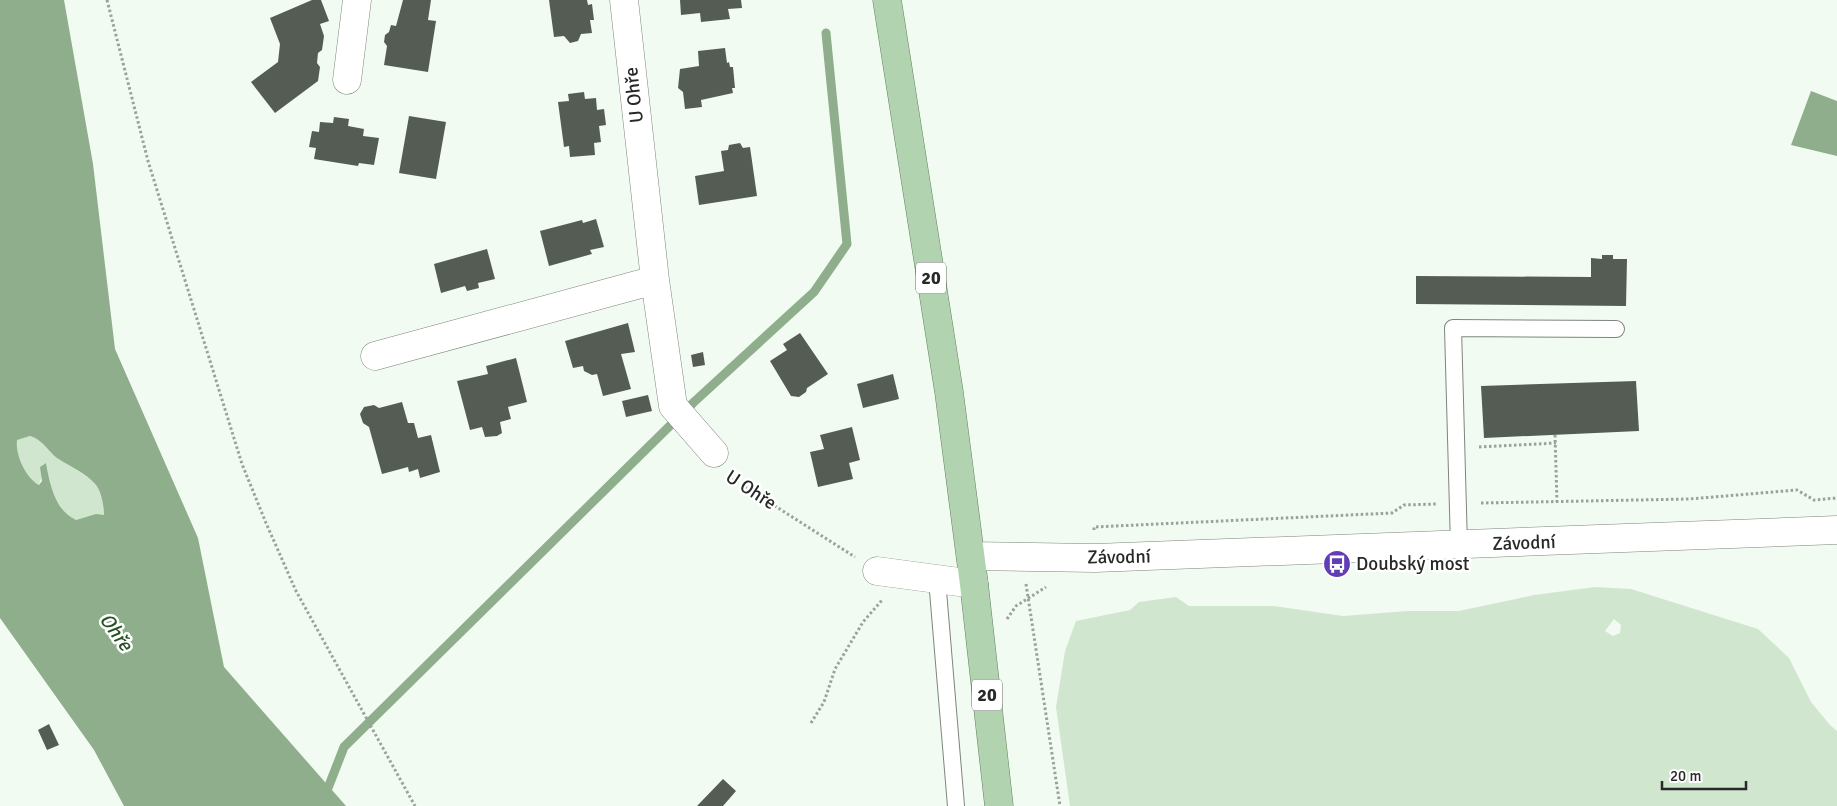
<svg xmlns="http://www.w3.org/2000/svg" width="1837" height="806" viewBox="0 0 1837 806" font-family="Signika,sans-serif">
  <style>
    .green { fill: #d1e6cf; fill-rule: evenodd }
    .water { fill: #8eae8c; fill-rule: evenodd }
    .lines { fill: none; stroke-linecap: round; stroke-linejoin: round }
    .stream { stroke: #8eae8c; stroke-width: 9 }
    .building { fill: #555c54 }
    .service-casing { stroke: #7d857d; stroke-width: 18 }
    .minor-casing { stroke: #7d857d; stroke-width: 29 }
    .tertiary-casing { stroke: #7d857d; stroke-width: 29 }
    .primary-casing { stroke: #5f845d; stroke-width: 29 }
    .path { stroke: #9ba19b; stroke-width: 3; stroke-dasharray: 2.5 2.5; stroke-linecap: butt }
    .service { stroke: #fff; stroke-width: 16 }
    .minor { stroke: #fff; stroke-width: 28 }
    .tertiary { stroke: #fff; stroke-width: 28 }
    .primary { stroke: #b2d3af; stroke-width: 28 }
    .labels { text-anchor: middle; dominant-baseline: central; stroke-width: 5; stroke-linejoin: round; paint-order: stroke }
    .shield { fill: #fff; stroke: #676967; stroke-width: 1 }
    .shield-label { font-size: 18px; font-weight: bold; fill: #262926 }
    .street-label { font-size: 19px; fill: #262926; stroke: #fff }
    .poi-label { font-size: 19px; fill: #262926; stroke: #fff; text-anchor: start }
    .water-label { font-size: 20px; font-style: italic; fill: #255223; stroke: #fff }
  </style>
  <rect width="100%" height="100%" fill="#f2fbf2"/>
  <path class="green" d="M30,436C40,438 47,448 54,455C66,466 85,472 96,485C101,491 104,506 104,515L90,516L76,520C55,509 50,485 46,463L39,485C26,478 15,455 16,440Z
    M1595,587L1631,589L1758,629L1789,658L1811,702L1830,725L1837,731V806H1070L1056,707L1065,651L1076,621L1130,610L1139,602L1176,597L1189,606H1274L1343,616L1407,611H1459L1534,595ZM1614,619L1621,625L1620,633L1613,636L1605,631Z"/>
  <path class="water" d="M0,0H64L93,164L115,349L198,538L224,667L346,806H124L94,750L0,618ZM30,436C42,439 48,451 57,458C69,466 86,473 96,485C101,491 104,506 104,515L96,514L76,520C55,510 50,485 46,463L40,467L42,481L39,485C26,478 15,455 17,440Z
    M1811,91L1837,101V156L1791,145Z"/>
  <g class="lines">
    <path class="stream" d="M321,806L344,747L694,402L814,292L847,244L826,33"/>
  </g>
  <path class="building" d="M312,0H321L329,21L320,24L324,36L322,50L318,53L317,63L320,67L318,81L275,113L251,82L278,62L280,44L270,18Z
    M403,0H431L428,20L436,21L428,72L384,65L387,46L384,42L385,35L389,32L391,25L396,26Z
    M549,0H587L588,5L592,4L594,20H590L592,33L581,34L578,41L570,43L564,36L554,37Z
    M680,0H741L742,8L728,9L730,19L701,22L700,13L681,15Z
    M725,48L727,63L729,62L730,67H733L735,88H732L733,93L701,100L702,107L685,109L683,92L678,88L680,69L699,66L698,51Z
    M584,92L585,99L596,98L597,110L604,109L606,125L599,126L601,142L594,143L595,155L570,157L569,146L564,147L558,102L569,101L568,94Z
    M409,116L446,122L436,179L399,173Z
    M334,117L349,119L348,126L364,129L363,136L379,138L374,165L359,163L358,166L314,159L316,148L309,147L312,131L319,132L320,122L333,123Z
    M740,143L743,148L750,147L757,196L699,205L695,176L724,171L721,151L728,150L729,145Z
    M596,219L604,247L590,250L592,254L549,266L540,231L582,220L583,223Z
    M487,249L495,279L478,283L479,288L467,291L465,286L441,293L434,264Z
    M1602,255H1613V259H1627L1626,306L1416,304V276L1591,277V258L1602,259Z
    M628,323L635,352L621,354L631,389L603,396L597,374L592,375L584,371L583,366L573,368L565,341Z
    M800,333L828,374L807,388L806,392L799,397L791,396L770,361L787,350L783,344Z
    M703,352L705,365L693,367L691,355Z
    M516,358L527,402L508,407L511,419L500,422L502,433L497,436L485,437L482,427L470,430L457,381L488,374L486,366Z
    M893,374L899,399L863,408L857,384Z
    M1636,381L1639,431L1484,438L1481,386Z
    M648,395L652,411L626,417L622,401Z
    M402,402L408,423H414L418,438L431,435L440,472L420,478L418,469L409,472L408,467L382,474L369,427L363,423L360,414L364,407L374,405L379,408Z
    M852,427L860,460L849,463L853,479L818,487L810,452L824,449L820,435Z
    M49,724L59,745L47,750L38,730Z
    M723,779L736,791L723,806H697Z"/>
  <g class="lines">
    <g class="service-casing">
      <path id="service" d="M1459,546L1453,328L1616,329
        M937,579L956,806"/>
    </g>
    <g class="minor-casing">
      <path id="minor" d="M624,0L655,280L673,406L714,453
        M347,80L357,0
        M375,356L655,280
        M877,571L974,584"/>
    </g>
    <g class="tertiary-casing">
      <path id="tertiary" d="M971,556L1095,558L1837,530"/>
    </g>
    <g class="primary-casing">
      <path id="primary" d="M887,0L949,392L974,584L999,806"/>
    </g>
    <path class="path" d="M107,0L148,161L242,464L266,523L296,591L415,806
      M1555,435L1557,502
      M1479,447L1556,443
      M728,476L855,557
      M1481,503L1689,499L1797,490L1814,500L1837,498
      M1094,530V527L1392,513L1404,505L1437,504
      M1026,584L1060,806
      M1007,619L1016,606L1046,587
      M811,723L824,702L835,669L863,622L883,599"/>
    <use href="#service" class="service"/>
    <use href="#minor" class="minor"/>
    <use href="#tertiary" class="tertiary"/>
    <use href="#primary" class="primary"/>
  </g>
  <defs>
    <g id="bus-disc" transform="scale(1.4375)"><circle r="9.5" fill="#633db5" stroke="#fff"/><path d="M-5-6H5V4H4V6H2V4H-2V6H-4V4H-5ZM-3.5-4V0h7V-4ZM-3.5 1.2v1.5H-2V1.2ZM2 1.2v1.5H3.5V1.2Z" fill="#fff"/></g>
  </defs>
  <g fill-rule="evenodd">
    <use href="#bus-disc" x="1337" y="564"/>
  </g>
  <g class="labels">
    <g class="shield">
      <rect x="916" y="262.5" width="30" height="31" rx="4"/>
      <rect x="972" y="679.5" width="30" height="31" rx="4"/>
    </g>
    <g class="shield-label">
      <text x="931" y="278">20</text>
      <text x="987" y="695">20</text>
    </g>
    <g class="street-label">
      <text transform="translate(634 95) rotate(-96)">U Ohře</text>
      <text transform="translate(751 490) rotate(33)">U Ohře</text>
      <text transform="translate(1524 543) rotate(-2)">Závodní</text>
      <text transform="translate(1119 557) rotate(-1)">Závodní</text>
    </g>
    <g class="poi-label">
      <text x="1356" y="564">Doubský most</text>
    </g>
    <g class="water-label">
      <text transform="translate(116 632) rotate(54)">Ohře</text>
    </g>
  </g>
  <path d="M1662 781v8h84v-8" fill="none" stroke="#262926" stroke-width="2.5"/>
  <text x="1670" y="781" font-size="15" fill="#262926" stroke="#ffffff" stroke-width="4" paint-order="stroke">20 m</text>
</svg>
